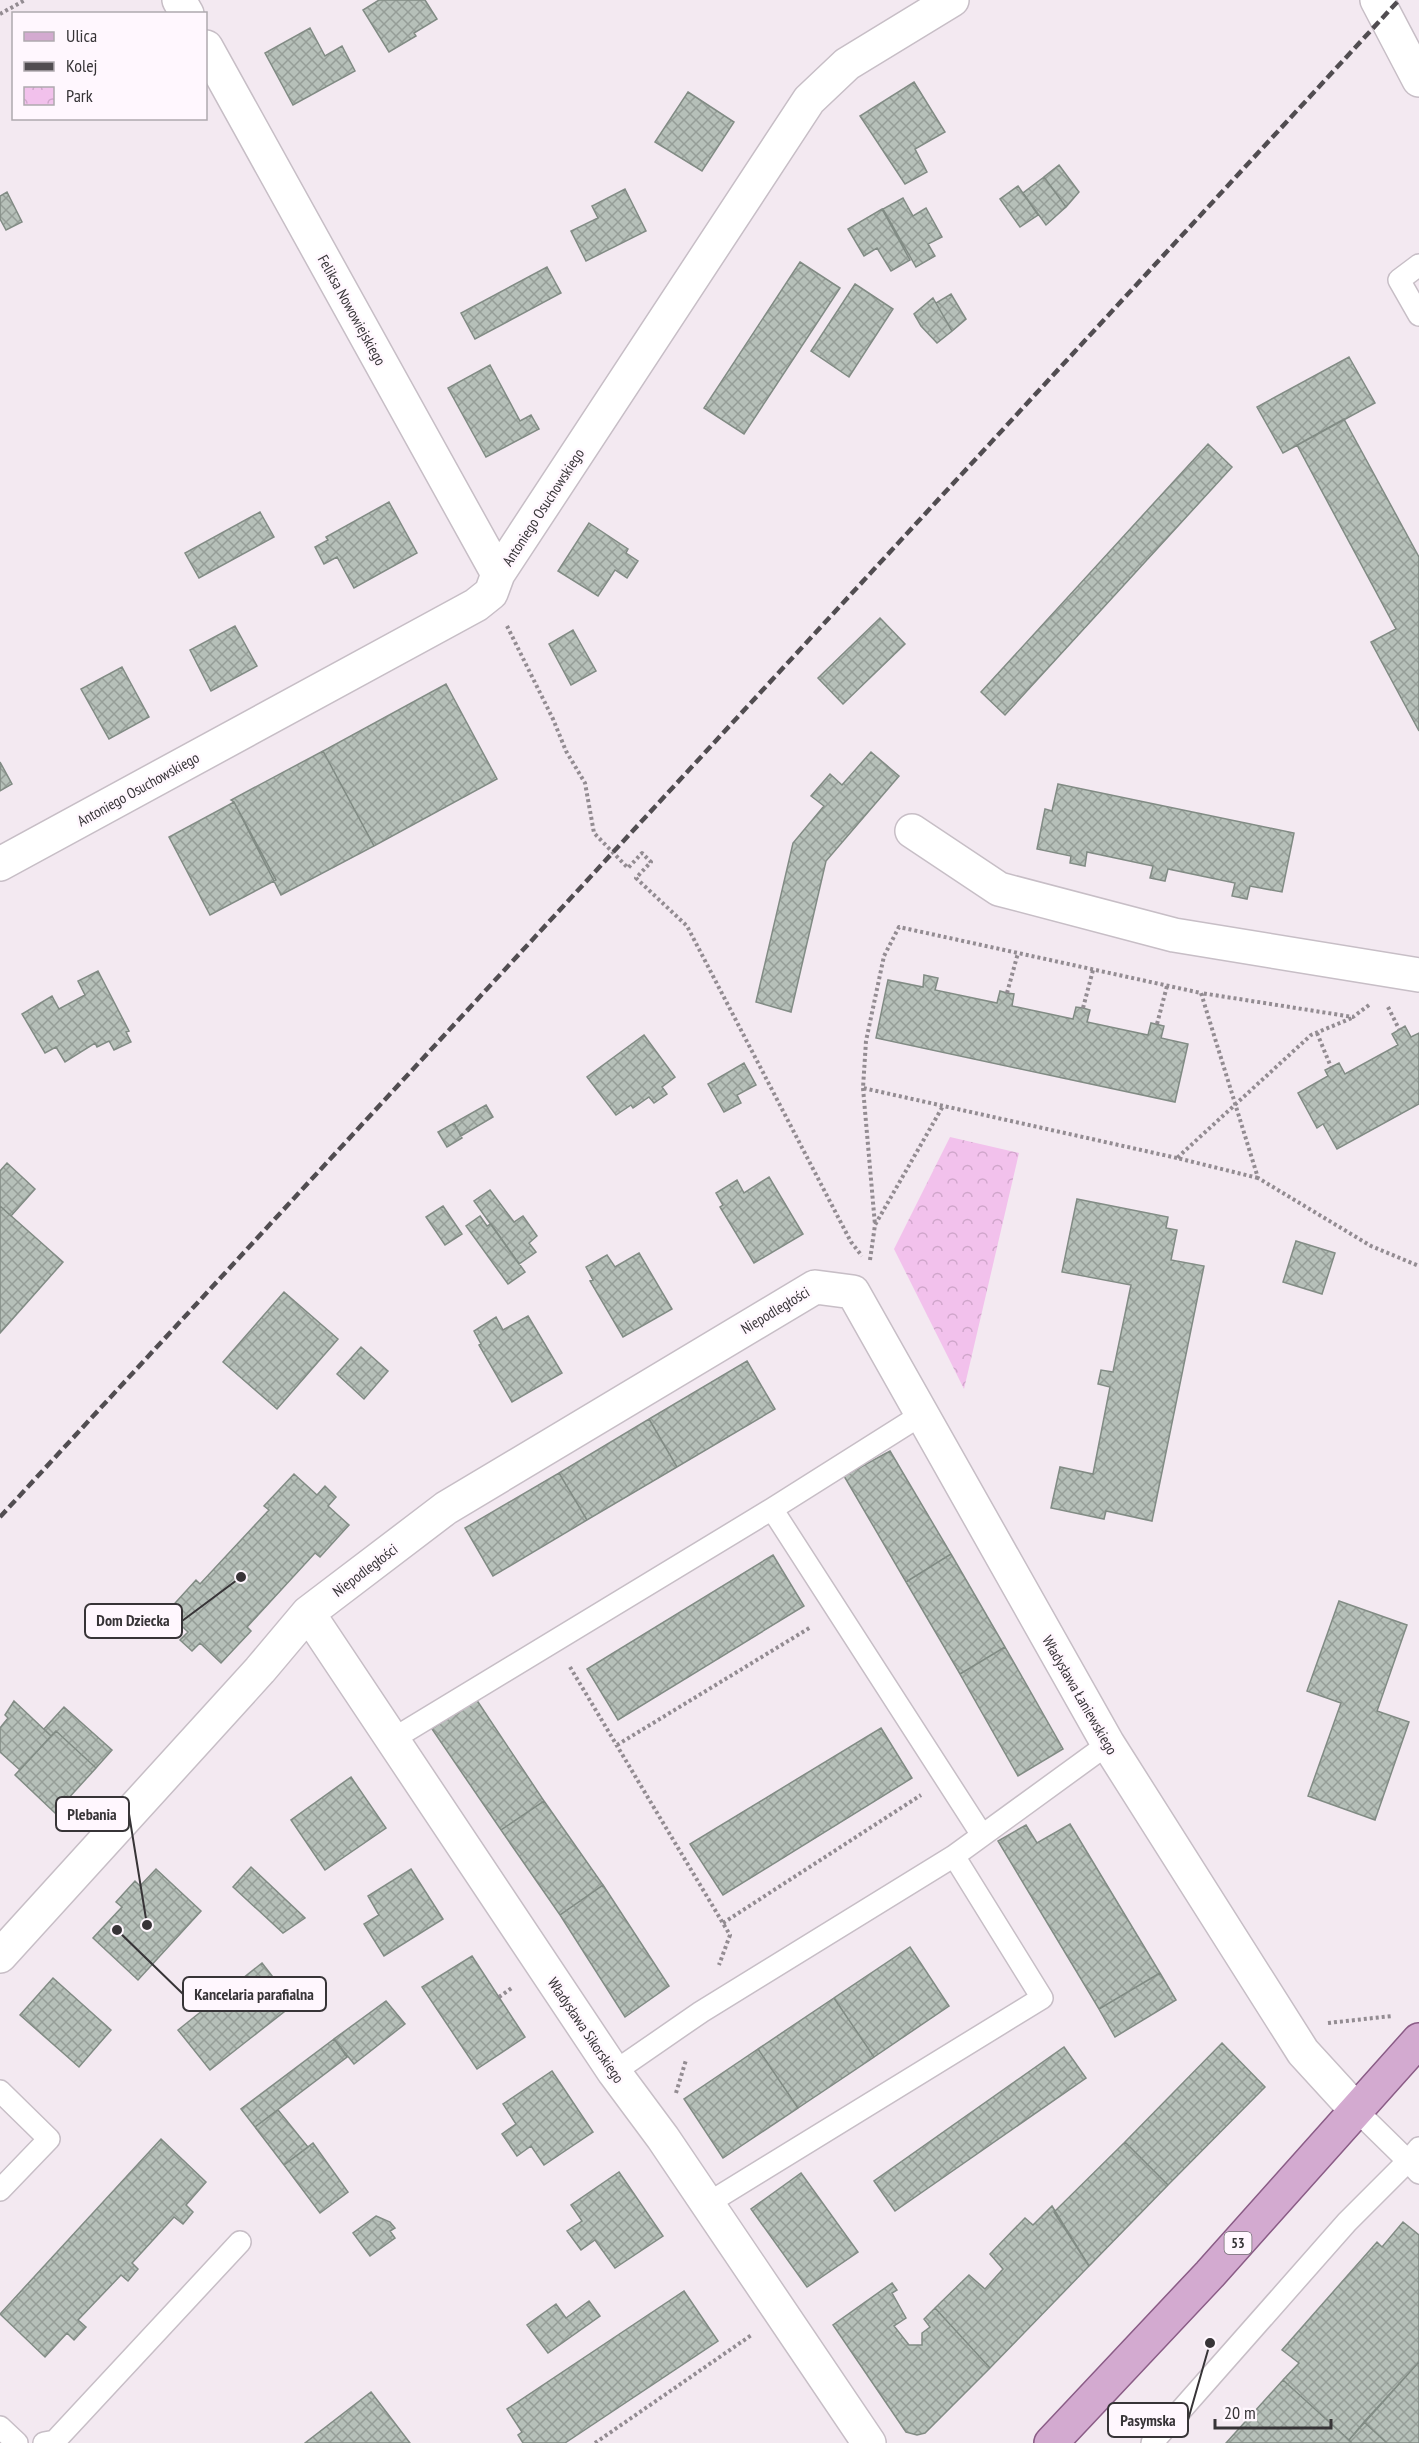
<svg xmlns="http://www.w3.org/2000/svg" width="1419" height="2443" viewBox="0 0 1419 2443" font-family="'PT Sans Narrow',sans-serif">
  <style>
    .park { fill: url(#park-crowns) }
    .building { fill: url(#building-cross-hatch); stroke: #818b84; stroke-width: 1.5 }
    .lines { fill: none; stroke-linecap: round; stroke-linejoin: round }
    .lane-casing { stroke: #c7bec6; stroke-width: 24 }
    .street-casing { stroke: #c7bec6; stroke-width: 36 }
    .primary-casing { stroke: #8a5c86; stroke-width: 36 }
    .path { stroke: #938c92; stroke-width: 4; stroke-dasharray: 3 3; stroke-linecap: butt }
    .lane { stroke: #fff; stroke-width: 21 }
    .street { stroke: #fff; stroke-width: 33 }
    .primary { stroke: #d3aad0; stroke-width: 33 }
    .rail { stroke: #514d51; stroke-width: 4.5; stroke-dasharray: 9 4.5; stroke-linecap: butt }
    .labels { text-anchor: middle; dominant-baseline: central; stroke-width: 5; stroke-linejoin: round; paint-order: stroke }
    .shield { fill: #fff7fe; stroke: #736e73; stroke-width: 1.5 }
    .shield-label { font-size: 14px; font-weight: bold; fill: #373437 }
    .street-label { font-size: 15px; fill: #373437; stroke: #fff7fe }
    .leader { fill: none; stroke: #373437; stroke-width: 2 }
    .callout-dot { fill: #373437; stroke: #fff7fe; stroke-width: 2 }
    .callout { fill: #fff7fe; stroke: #373437; stroke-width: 2 }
    .callout-label { font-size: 16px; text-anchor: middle; font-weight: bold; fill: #373437 }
  </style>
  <defs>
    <pattern id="park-crowns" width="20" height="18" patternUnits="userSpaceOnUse" patternTransform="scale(1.5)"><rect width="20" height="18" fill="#f2c1ec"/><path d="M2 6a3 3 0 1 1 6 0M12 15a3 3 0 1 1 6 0" fill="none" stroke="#d0a6cb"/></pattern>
    <pattern id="building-cross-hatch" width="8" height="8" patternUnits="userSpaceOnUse" patternTransform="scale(1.5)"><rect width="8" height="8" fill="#b6c0b9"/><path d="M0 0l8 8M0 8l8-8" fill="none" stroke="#959d97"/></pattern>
  </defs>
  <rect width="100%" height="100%" fill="#f3e9f1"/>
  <path class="park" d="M950,1137L1019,1153L964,1389L894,1249Z"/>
  <path class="building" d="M379,0H425L437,19L414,33L416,36L389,52L363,10Z
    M310,28L325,56L342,46L355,71L293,105L265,53Z
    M914,82L945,132L915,149L927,172L905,184L860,116Z
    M688,92L734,122L702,171L655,142Z
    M1059,165L1079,192L1066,207L1044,177Z
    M1044,177L1066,207L1046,225L1023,193Z
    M1018,186L1038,215L1020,227L1000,199Z
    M625,189L646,231L586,261L571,231L598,218L592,206Z
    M7,192L22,222L6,230L0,219V196Z
    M903,198L913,216L926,208L942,237L928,244L935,256L916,267L883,209Z
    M882,209L910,260L891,271L877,248L864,256L848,229Z
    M800,262L840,288L744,434L704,408Z
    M547,267L561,293L475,339L461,313Z
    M855,284L893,309L849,377L811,351Z
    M951,294L966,319L952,331L936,303Z
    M933,298L952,331L937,343L921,326L914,314Z
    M1349,357L1375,403L1283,453L1257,407Z
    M490,365L520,421L531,415L539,429L486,457L448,388Z
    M1344,419L1419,557V731L1371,642L1396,629L1297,445Z
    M1208,444L1232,467L1005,715L981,692Z
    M389,502L417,553L354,588L337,557L324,564L315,547L328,540L326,537Z
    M260,512L274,537L199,578L185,553Z
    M589,523L628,549L626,553L638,561L627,578L615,570L598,596L558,571Z
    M880,618L905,644L843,704L818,678Z
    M235,626L257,666L211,691L190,650Z
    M573,630L596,671L571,685L549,644Z
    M122,667L149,717L109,739L81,689Z
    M446,684L497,779L374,846L323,751Z
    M323,751L374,846L281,895L234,802L231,800Z
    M871,752L899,776L826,861L791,1012L756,1002L793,843L824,806L811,796L830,774L842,785Z
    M0,762L12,784L0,791Z
    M1058,784L1294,833L1282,892L1250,886L1247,899L1232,896L1235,883L1168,869L1165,881L1150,878L1153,866L1087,852L1085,866L1070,863L1071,856L1037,849L1045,809L1052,811Z
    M234,802L276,880L210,915L169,837Z
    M98,971L129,1031L126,1032L131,1042L114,1050L109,1041L97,1047L95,1043L65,1062L56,1047L45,1053L22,1014L52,996L59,1009L85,995L78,981Z
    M924,975L938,978L935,990L997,1003L1000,991L1007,993L1014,994L1012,1006L1073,1019L1076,1007L1083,1008L1090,1010L1087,1022L1148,1035L1151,1023L1164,1026L1161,1038L1188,1044L1175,1102L876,1038L888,980L923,987Z
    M1405,1026L1411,1037L1419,1033V1104L1337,1149L1323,1124L1317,1128L1298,1093L1328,1076L1325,1070L1339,1063L1345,1074L1398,1045L1392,1034Z
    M644,1035L675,1077L662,1087L667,1094L654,1103L649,1097L633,1108L631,1105L616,1115L587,1077Z
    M744,1063L756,1085L737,1095L741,1103L724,1112L708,1084Z
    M486,1105L493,1117L461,1136L454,1123Z
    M454,1123L462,1138L447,1147L438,1132Z
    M7,1163L35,1189L11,1216L0,1206V1171Z
    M769,1177L803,1234L754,1263L720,1207L723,1205L716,1193L737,1180L744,1193Z
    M490,1190L514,1222L523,1216L537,1236L529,1243L536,1252L519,1264L474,1201Z
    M1077,1199L1168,1217L1166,1228L1177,1230L1171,1260L1204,1266L1152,1521L1106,1511L1104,1519L1051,1508L1060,1467L1093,1474L1110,1387L1098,1384L1101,1370L1113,1372L1131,1285L1062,1272Z
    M0,1206L63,1262L0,1333Z
    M443,1206L462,1234L445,1245L426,1217Z
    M480,1216L487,1226L491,1224L525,1272L508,1284L466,1226Z
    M1296,1241L1335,1253L1322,1294L1283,1282Z
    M639,1253L672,1309L623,1337L590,1281L593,1280L586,1267L607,1255L615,1267Z
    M284,1292L338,1339L277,1409L223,1362Z
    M528,1316L562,1373L512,1402L479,1345L481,1344L474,1331L496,1317L503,1330Z
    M361,1347L388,1371L364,1399L337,1374Z
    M747,1361L775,1409L677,1467L649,1419Z
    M649,1419L677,1467L587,1520L559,1473Z
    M890,1451L951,1554L906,1582L844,1476Z
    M559,1473L587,1520L493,1576L465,1528Z
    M294,1474L317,1495L325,1486L336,1497L328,1506L349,1525L320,1557L315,1553L247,1627L251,1631L221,1663L200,1643L192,1651L180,1640L188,1632L167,1612L196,1580L200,1584L269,1510L264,1506Z
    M951,1554L1005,1647L960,1674L906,1582Z
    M773,1555L804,1606L618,1720L587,1669Z
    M1339,1601L1407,1625L1377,1711L1409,1722L1375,1820L1308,1796L1341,1703L1307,1691Z
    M1005,1647L1063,1749L1018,1776L960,1674Z
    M476,1699L544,1801L501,1830L432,1729Z
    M14,1701L51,1736L20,1770L0,1752V1728L8,1718L5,1715Z
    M64,1707L112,1750L96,1768L56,1731L51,1736L44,1729Z
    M881,1728L912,1778L723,1895L690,1844Z
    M56,1731L96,1768L55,1813L15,1775Z
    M351,1777L386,1828L325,1870L291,1820Z
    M544,1801L603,1885L560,1915L501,1830Z
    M1070,1824L1160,1973L1099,2009L998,1841L1026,1825L1037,1843Z
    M251,1867L305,1918L283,1933L233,1887Z
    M156,1869L201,1911L138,1980L93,1938L122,1907L116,1902L135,1881L140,1886Z
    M411,1869L443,1919L384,1956L364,1924L379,1915L368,1896Z
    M603,1885L669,1986L625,2017L560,1915Z
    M910,1947L949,2006L874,2057L834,1998Z
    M472,1956L525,2037L477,2069L422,1987Z
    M262,1963L294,2004L210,2070L178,2030Z
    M1160,1973L1176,2000L1115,2037L1099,2009Z
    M53,1978L111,2030L79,2067L20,2015Z
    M834,1998L874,2057L798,2108L758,2049Z
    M386,2001L405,2024L354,2064L334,2039Z
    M334,2039L347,2057L255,2127L241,2109Z
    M1222,2043L1265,2087L1168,2185L1125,2142Z
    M1064,2047L1086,2078L895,2211L874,2181Z
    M758,2049L798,2108L723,2158L684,2099Z
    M552,2071L593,2132L544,2165L531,2146L517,2156L502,2134L516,2124L503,2104Z
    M278,2110L308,2147L284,2165L255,2127Z
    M161,2139L206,2182L186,2205L193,2212L183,2224L174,2217L132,2263L138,2269L128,2281L121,2275L78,2320L86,2327L74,2340L67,2333L45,2357L0,2314Z
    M1125,2142L1168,2185L1089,2266L1054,2212Z
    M313,2143L348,2192L320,2213L284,2165Z
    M619,2172L663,2236L615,2268L595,2240L581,2250L567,2231L582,2221L571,2205Z
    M801,2173L858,2252L807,2287L751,2209Z
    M1052,2206L1089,2266L990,2368L935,2308L969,2275L985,2289L1003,2269L990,2254L1025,2218L1033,2225Z
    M376,2216L390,2222L395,2228L390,2231L395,2238L370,2256L353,2233Z
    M1403,2222L1419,2235V2362L1349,2440L1283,2380L1299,2363L1282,2350L1377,2242L1382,2247Z
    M892,2283L897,2290L892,2293L906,2318L894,2326L909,2345H922V2333L930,2327L924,2319L935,2308L990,2368L925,2433L917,2435L906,2432L833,2325Z
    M684,2291L718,2341L565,2443H523L518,2435L522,2432L507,2409Z
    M589,2301L600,2316L548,2353L527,2325L556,2304L566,2318Z
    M1419,2362V2443H1387L1364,2422Z
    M1283,2380L1349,2440L1352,2443H1226Z
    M371,2392L410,2443H305Z
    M1364,2422L1387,2443H1352L1349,2440Z"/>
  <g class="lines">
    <g class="lane-casing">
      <path id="lane" d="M1419,265L1399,280L1419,315
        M772,1509L982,1835
        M393,1739L772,1509L921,1415
        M954,1856L1108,1744
        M614,2072L701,2012L954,1856L1042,1998L707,2204
        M0,2091L49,2139L0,2190
        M1419,2148L1408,2161L1419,2173
        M0,2427L17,2443
        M44,2443L55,2441L240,2242
        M1152,2443L1347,2222L1408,2161L1357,2111"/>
    </g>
    <g class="street-casing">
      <path id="street" d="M179,0L187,14
        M1377,0L1419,80
        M206,47L498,574
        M912,831L999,889L1174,935L1419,975
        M0,864L476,605L491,593L498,574L809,100L847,64L952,0
        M308,1613L614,2072L663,2138L869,2443
        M0,1956L260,1670L308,1613L446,1508L815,1287L853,1292L1108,1744L1303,2052L1357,2111"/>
    </g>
    <g class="primary-casing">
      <path id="primary" d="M1051,2443L1210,2274L1419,2040"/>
    </g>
    <path class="path" d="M0,14L25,0
      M507,626L553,719L566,751L585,783L594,833L628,868L642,853L651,862L636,878L687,926L851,1242L862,1256
      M1007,993L1018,953
      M1369,1005L1353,1017L1201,993L1258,1178L1371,1246L1419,1266
      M1388,1007L1399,1029
      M1083,1008L1093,970
      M1157,1024L1167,986
      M1317,1033L1331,1067
      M863,1088L875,1225L943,1106
      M1177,1158L863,1088L866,1041L884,956L899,927L1201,993
      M1258,1178L1177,1158L1311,1035L1352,1018
      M870,1260L875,1225
      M570,1667L730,1935L719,1965
      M617,1745L811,1627
      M723,1923L921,1795
      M499,1997L513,1987
      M1328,2023L1392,2016
      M676,2093L686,2060
      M595,2443L753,2334"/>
    <use href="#lane" class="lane"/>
    <use href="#street" class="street"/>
    <use href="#primary" class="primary"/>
    <path class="rail" d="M0,1517L1399,0"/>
  </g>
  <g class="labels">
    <rect class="shield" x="1224.5" y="2232" width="27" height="22" rx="4.5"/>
    <g class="shield-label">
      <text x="1238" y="2243">53</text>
    </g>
    <g class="street-label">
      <text transform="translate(352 310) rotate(61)">Feliksa Nowowiejskiego</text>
      <text transform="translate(543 507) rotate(-57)">Antoniego Osuchowskiego</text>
      <text transform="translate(138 789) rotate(-29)">Antoniego Osuchowskiego</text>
      <text transform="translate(775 1310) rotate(-31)">Niepodległości</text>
      <text transform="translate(365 1570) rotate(-37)">Niepodległości</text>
      <text transform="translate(1080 1695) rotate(60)">Władysława Łaniewskiego</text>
      <text transform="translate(586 2030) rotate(56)">Władysława Sikorskiego</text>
    </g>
  </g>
  <path class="leader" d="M241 1577L182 1621M147 1925L129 1814M117 1930L183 1994M1210 2343L1188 2420"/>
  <g class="callout-dot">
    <circle cx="241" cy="1577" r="6"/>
    <circle cx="147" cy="1925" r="6"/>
    <circle cx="117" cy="1930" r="6"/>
    <circle cx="1210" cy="2343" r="6"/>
  </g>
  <g class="callout">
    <rect x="85" y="1604" width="97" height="34" rx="6"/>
    <rect x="56" y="1797" width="73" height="34" rx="6"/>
    <rect x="183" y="1977" width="143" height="34" rx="6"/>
    <rect x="1108" y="2403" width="80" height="34" rx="6"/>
  </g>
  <g class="callout-label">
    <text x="133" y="1626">Dom Dziecka</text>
    <text x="92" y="1820">Plebania</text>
    <text x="254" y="2000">Kancelaria parafialna</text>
    <text x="1148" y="2426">Pasymska</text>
  </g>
  <rect x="12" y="12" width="195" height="108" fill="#fff7fe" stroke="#afa9ae" stroke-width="1.5"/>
  <rect x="24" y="32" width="30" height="9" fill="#d3aad0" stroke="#afa9ae" stroke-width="1.5"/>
  <text x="66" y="42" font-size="18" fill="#373437">Ulica</text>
  <rect x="24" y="62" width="30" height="9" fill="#514d51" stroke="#afa9ae" stroke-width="1.5"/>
  <text x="66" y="72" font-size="18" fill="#373437">Kolej</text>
  <rect x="24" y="87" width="30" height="18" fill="url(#park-crowns)" stroke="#afa9ae" stroke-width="1.5"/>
  <text x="66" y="102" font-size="18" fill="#373437">Park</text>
  <path d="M1215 2419v9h116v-9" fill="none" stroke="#373437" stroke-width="3"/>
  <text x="1224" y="2419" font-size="18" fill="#373437" stroke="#fff7fe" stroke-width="4.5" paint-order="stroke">20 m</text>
</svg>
